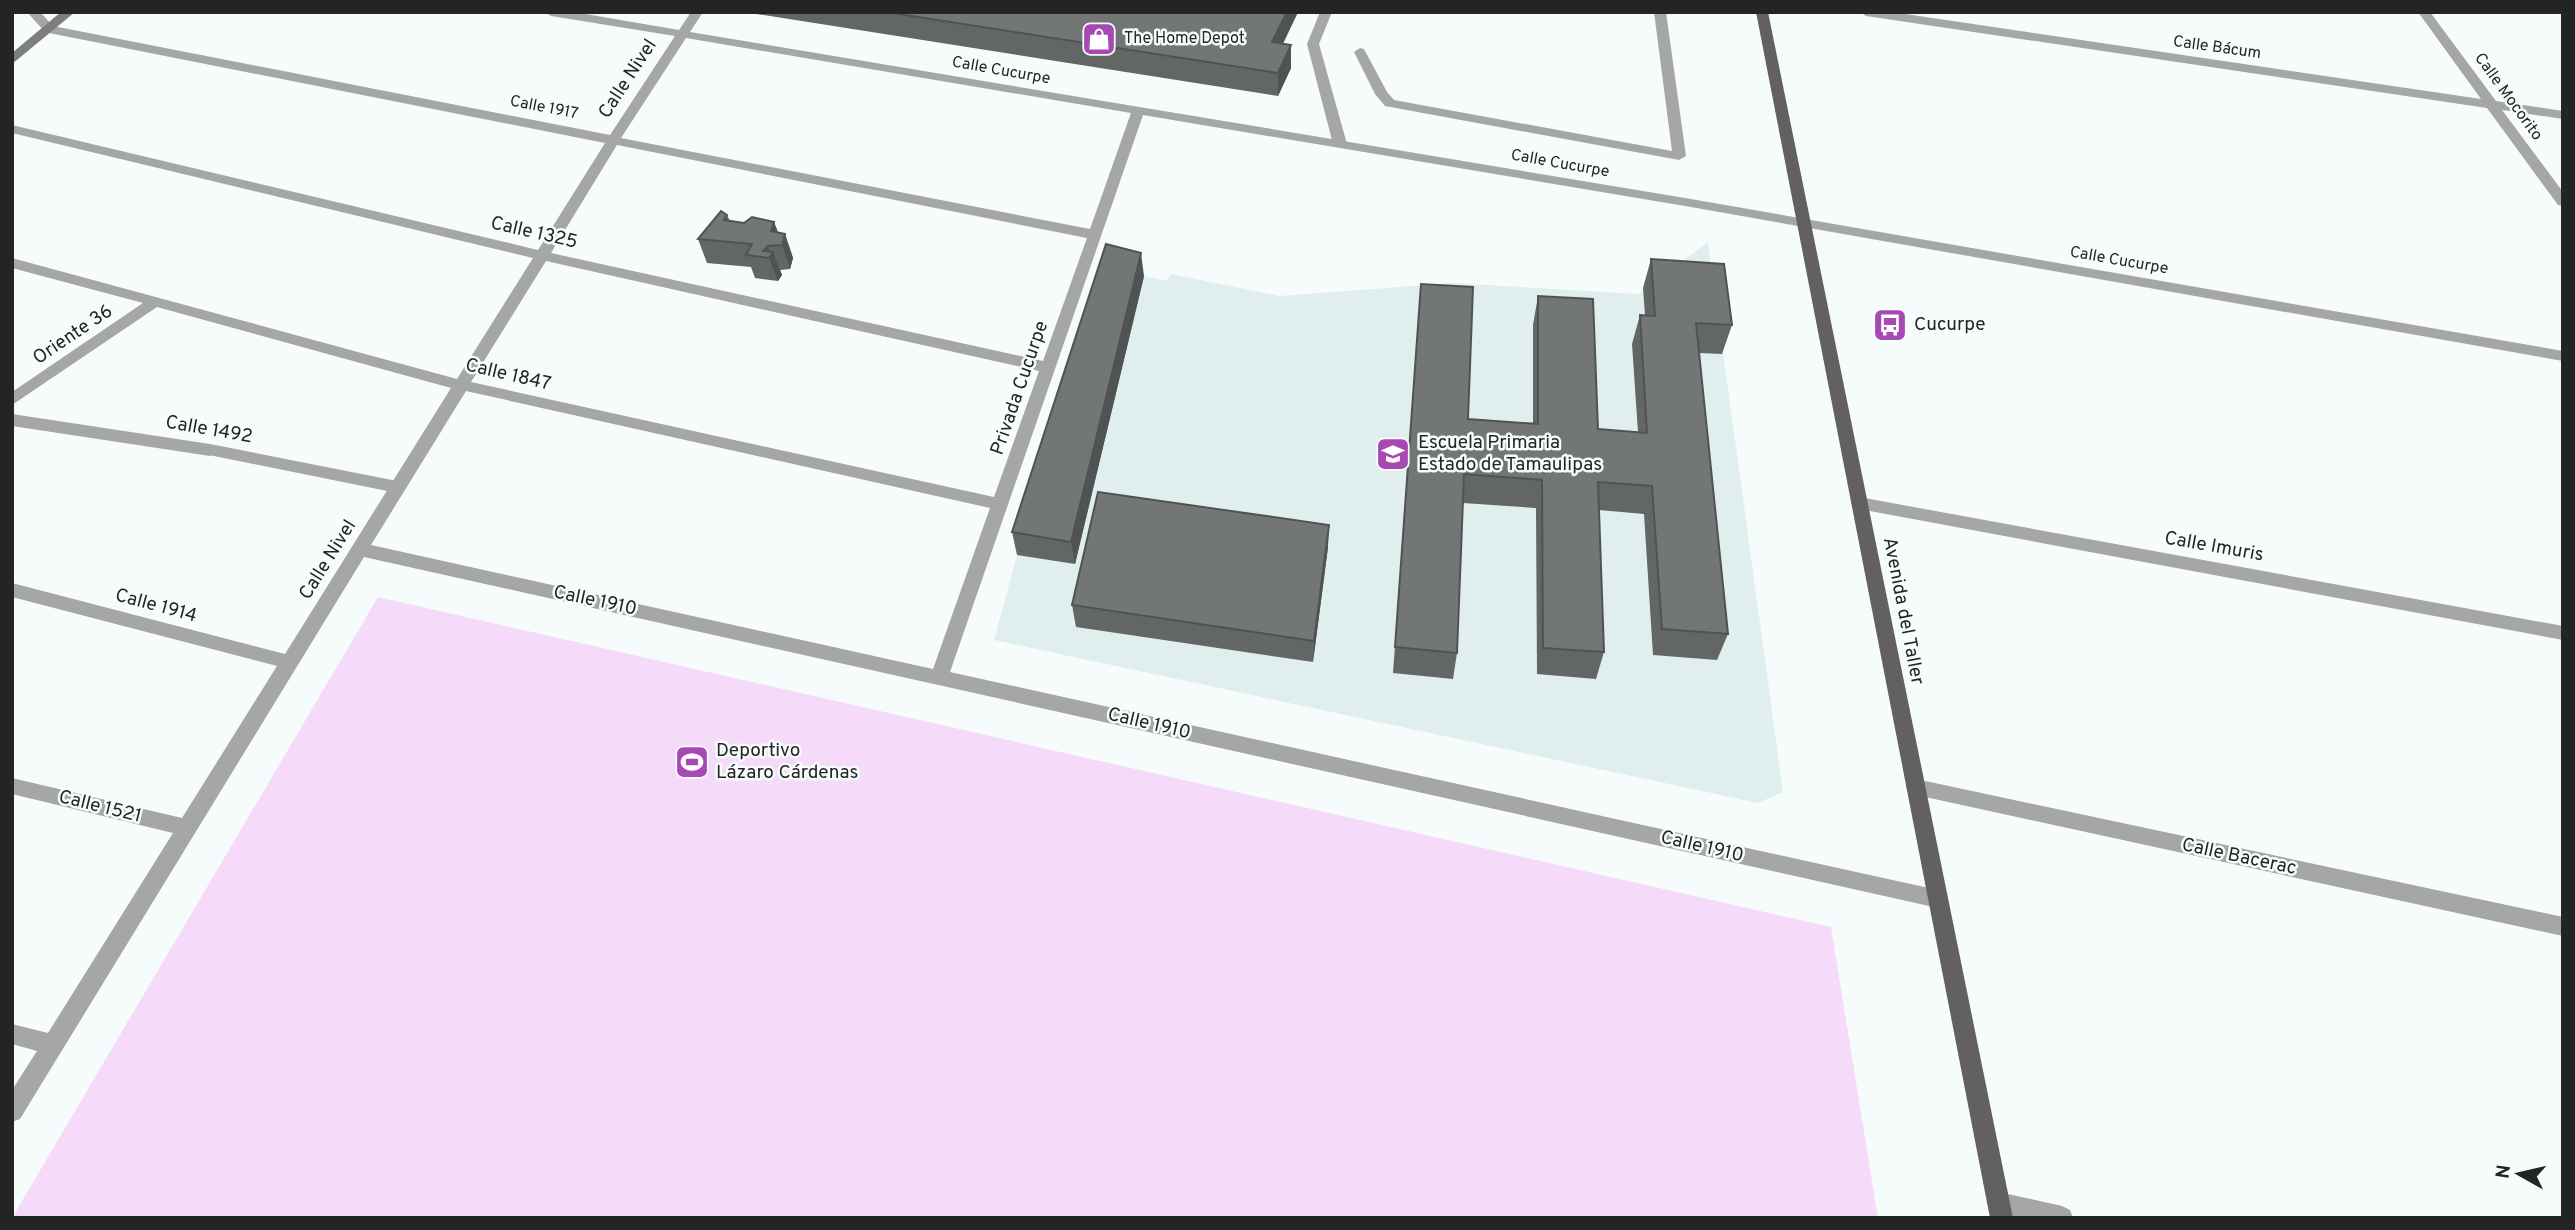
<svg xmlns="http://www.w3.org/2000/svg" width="2575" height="1230" viewBox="0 0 2575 1230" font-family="Overpass,sans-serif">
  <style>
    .built { fill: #e0efed }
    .green { fill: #f6daf9 }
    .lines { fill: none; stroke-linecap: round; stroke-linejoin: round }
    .service { fill: #a7a6a7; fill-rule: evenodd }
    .pedestrian { fill: #a7a6a7; fill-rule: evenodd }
    .minor { fill: #a7a6a7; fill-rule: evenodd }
    .secondary { fill: #7f7d7f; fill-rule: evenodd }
    .primary { fill: #636063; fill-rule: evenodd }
    .wall { fill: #626665 }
    .shaded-wall { fill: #505353 }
    .building { fill: #727776; stroke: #505353; stroke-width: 2 }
    .labels { text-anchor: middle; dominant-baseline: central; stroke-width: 5; stroke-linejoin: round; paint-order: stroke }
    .far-poi-label { font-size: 16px; fill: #232525; stroke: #f6fcfb; text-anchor: start }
    .far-street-label { font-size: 16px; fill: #232525; stroke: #f6fcfb }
    .street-label { font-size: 19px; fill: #232525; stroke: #f6fcfb }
    .poi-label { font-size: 19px; fill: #232525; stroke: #f6fcfb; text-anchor: start }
  </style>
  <rect width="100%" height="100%" fill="#f6fcfb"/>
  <path class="built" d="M1708,242L1783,792L1758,803L994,640L1017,555L1144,276L1166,281L1171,274L1279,296L1453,283L1638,294Z"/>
  <path class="green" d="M378,597L1831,927L1878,1218H12Z"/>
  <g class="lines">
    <path class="service" d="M1320,12H1332L1319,44L1347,144L1340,148L1333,144L1307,44Z
      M1654,12H1666L1686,156L1679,160L1385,106L1375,94L1354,52L1360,48L1364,49L1387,92L1394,100L1672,151Z"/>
    <path class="pedestrian" d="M210,444L397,481L405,487L397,493L204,454L202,450Z"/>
    <path class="minor" d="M27,12H40L53,26L610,135L675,36L551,16L545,12H574L679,30L691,12H703L690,32L1685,198L2563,351V361L1685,206L1143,115L950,672L1938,890L1945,892L1948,899L1945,906L1938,908L364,557L20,1119L12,1122V1090L37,1051L12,1044V1024L48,1033L173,833L12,794V778L182,818L277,666L12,597V583L285,654L451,388L157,307L12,405V392L143,303L12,268V258L457,379L533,258L12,133V125L538,250L605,143L49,33L45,32ZM686,38L1131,113L1090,229L621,138ZM617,145L1087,238L1043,361L551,253ZM546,261L1039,371L994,497L471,382ZM466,391L990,508L933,669L371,545Z
      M1860,12H1892L2481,99L2418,12H2430L2496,101L2563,111V119L2502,110L2563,192V206L2558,205L2487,108L1866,16Z
      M12,414L210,444L218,450L210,456L12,426Z
      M1859,497L2563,626V640L1859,509L1851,503Z
      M1916,779L2563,917V936L1916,795L1909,793L1906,787L1909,781Z
      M1999,1192L2062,1206L2070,1210L2073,1218C2046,1218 2017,1222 1991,1211L1988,1203L1991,1195Z"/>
    <path class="secondary" d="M61,12H75L12,64V53Z"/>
    <path class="primary" d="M1756,12H1768L2013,1218H1990Z"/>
  </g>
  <path class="wall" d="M744,12H1298L1283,44L1291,68L1278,96Z
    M727,215L730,221L744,223L774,222L778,232L785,234L793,258L790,269L780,270L782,275L778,281L755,278L751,267L707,263L698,239Z
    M1651,259L1732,325L1722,354L1699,353L1728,634L1717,660L1653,655L1644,514L1599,510L1604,652L1596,679L1537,674L1536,508L1463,503L1457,653L1453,679L1393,673L1421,284L1468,419L1533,424V325L1538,296L1598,429L1638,432L1632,344L1640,315H1645L1643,288Z
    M1144,276L1075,564L1017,555L1012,532Z
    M1328,547L1313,662L1076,627L1072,605Z"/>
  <path class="shaded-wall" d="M1287,12H1298L1272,65V42Z
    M1291,45V68L1278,96V73Z
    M774,222L782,245L785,234L793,258L790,269L782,245L771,231Z
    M768,246L771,256L773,252L782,275L778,281L769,258L763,251Z
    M1141,253L1144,276L1075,564L1071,542Z
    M1329,525L1328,547L1313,662L1314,641Z"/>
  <path class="building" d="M886,12H1287L1272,42L1291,45L1278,73Z
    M721,211L727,215L724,220L744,223L752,217L774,222L771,231L785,234L782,245L768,246L763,251L773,252L769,258L746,255L752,244L698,239Z
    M1106,244L1141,253L1071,542L1012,532Z
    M1651,259L1724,264L1732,325L1696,323L1728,634L1662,629L1652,486L1598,482L1604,652L1543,648L1542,480L1464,474L1457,653L1395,647L1421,284L1473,287L1468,419L1538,424V296L1593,299L1598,429L1647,433L1640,315L1655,316Z
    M1098,492L1329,525L1314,641L1072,605Z"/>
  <defs>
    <g id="shop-square" transform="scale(1.75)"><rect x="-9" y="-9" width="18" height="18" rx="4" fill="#a749b3" stroke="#f6fcfb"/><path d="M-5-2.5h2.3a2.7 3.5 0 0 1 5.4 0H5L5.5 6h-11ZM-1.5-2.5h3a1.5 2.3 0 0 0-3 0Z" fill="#fff"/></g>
    <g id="bus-square" transform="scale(1.75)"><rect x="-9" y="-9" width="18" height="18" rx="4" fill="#a749b3" stroke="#f6fcfb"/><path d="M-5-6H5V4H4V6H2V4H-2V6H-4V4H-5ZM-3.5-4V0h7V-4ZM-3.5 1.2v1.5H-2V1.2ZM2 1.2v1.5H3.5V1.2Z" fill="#fff"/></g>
    <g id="school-square" transform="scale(1.75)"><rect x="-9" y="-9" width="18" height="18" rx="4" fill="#a749b3" stroke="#f6fcfb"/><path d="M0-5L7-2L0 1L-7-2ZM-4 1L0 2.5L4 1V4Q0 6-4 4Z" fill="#fff"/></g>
    <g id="stadium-square" transform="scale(1.75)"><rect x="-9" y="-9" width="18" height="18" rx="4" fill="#a749b3" stroke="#f6fcfb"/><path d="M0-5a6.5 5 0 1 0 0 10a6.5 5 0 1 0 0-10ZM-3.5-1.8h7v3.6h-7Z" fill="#fff"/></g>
  </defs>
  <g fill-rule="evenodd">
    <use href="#shop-square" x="1099" y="39"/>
    <use href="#bus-square" x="1890" y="325"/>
    <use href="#school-square" x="1393" y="454"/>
    <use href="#stadium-square" x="692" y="762"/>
  </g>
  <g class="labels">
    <g class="far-poi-label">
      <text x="1124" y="39">The Home Depot</text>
    </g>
    <g class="far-street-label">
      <text transform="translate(2217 48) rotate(8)">Calle Bácum</text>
      <text transform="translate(1001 71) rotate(10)">Calle Cucurpe</text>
      <text transform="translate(2508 97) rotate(54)">Calle Mocorito</text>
      <text transform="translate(544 108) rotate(11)">Calle 1917</text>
      <text transform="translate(1560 164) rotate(10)">Calle Cucurpe</text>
      <text transform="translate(2119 261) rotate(10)">Calle Cucurpe</text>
    </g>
    <g class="street-label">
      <text transform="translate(628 79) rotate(-57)">Calle Nivel</text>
      <text transform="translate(534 233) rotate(13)">Calle 1325</text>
      <text transform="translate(73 335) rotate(-34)">Oriente 36</text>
      <text transform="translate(508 375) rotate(13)">Calle 1847</text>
      <text transform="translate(1020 388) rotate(-71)">Privada Cucurpe</text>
      <text transform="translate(209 430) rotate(10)">Calle 1492</text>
      <text transform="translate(2214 547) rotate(10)">Calle Imuris</text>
      <text transform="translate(328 560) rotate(-58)">Calle Nivel</text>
      <text transform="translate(595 601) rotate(12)">Calle 1910</text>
      <text transform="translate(156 606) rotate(15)">Calle 1914</text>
      <text transform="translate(1903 611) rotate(79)">Avenida del Taller</text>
      <text transform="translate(1149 724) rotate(13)">Calle 1910</text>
      <text transform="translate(100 807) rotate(14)">Calle 1521</text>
      <text transform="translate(1702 847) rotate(13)">Calle 1910</text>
      <text transform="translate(2239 857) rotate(12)">Calle Bacerac</text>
    </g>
    <g class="poi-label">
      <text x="1914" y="325">Cucurpe</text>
      <text x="1418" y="443">Escuela Primaria<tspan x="1418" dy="22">Estado de Tamaulipas</tspan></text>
      <text x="716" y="751">Deportivo<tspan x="716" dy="22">Lázaro Cárdenas</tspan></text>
    </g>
  </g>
  <rect width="2575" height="1230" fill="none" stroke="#232525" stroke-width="28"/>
  <g transform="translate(2519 1174) rotate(278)" stroke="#f6fcfb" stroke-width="5" paint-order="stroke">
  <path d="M0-5L12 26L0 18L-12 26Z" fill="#232525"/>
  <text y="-10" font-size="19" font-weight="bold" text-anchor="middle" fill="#232525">N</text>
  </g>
</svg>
